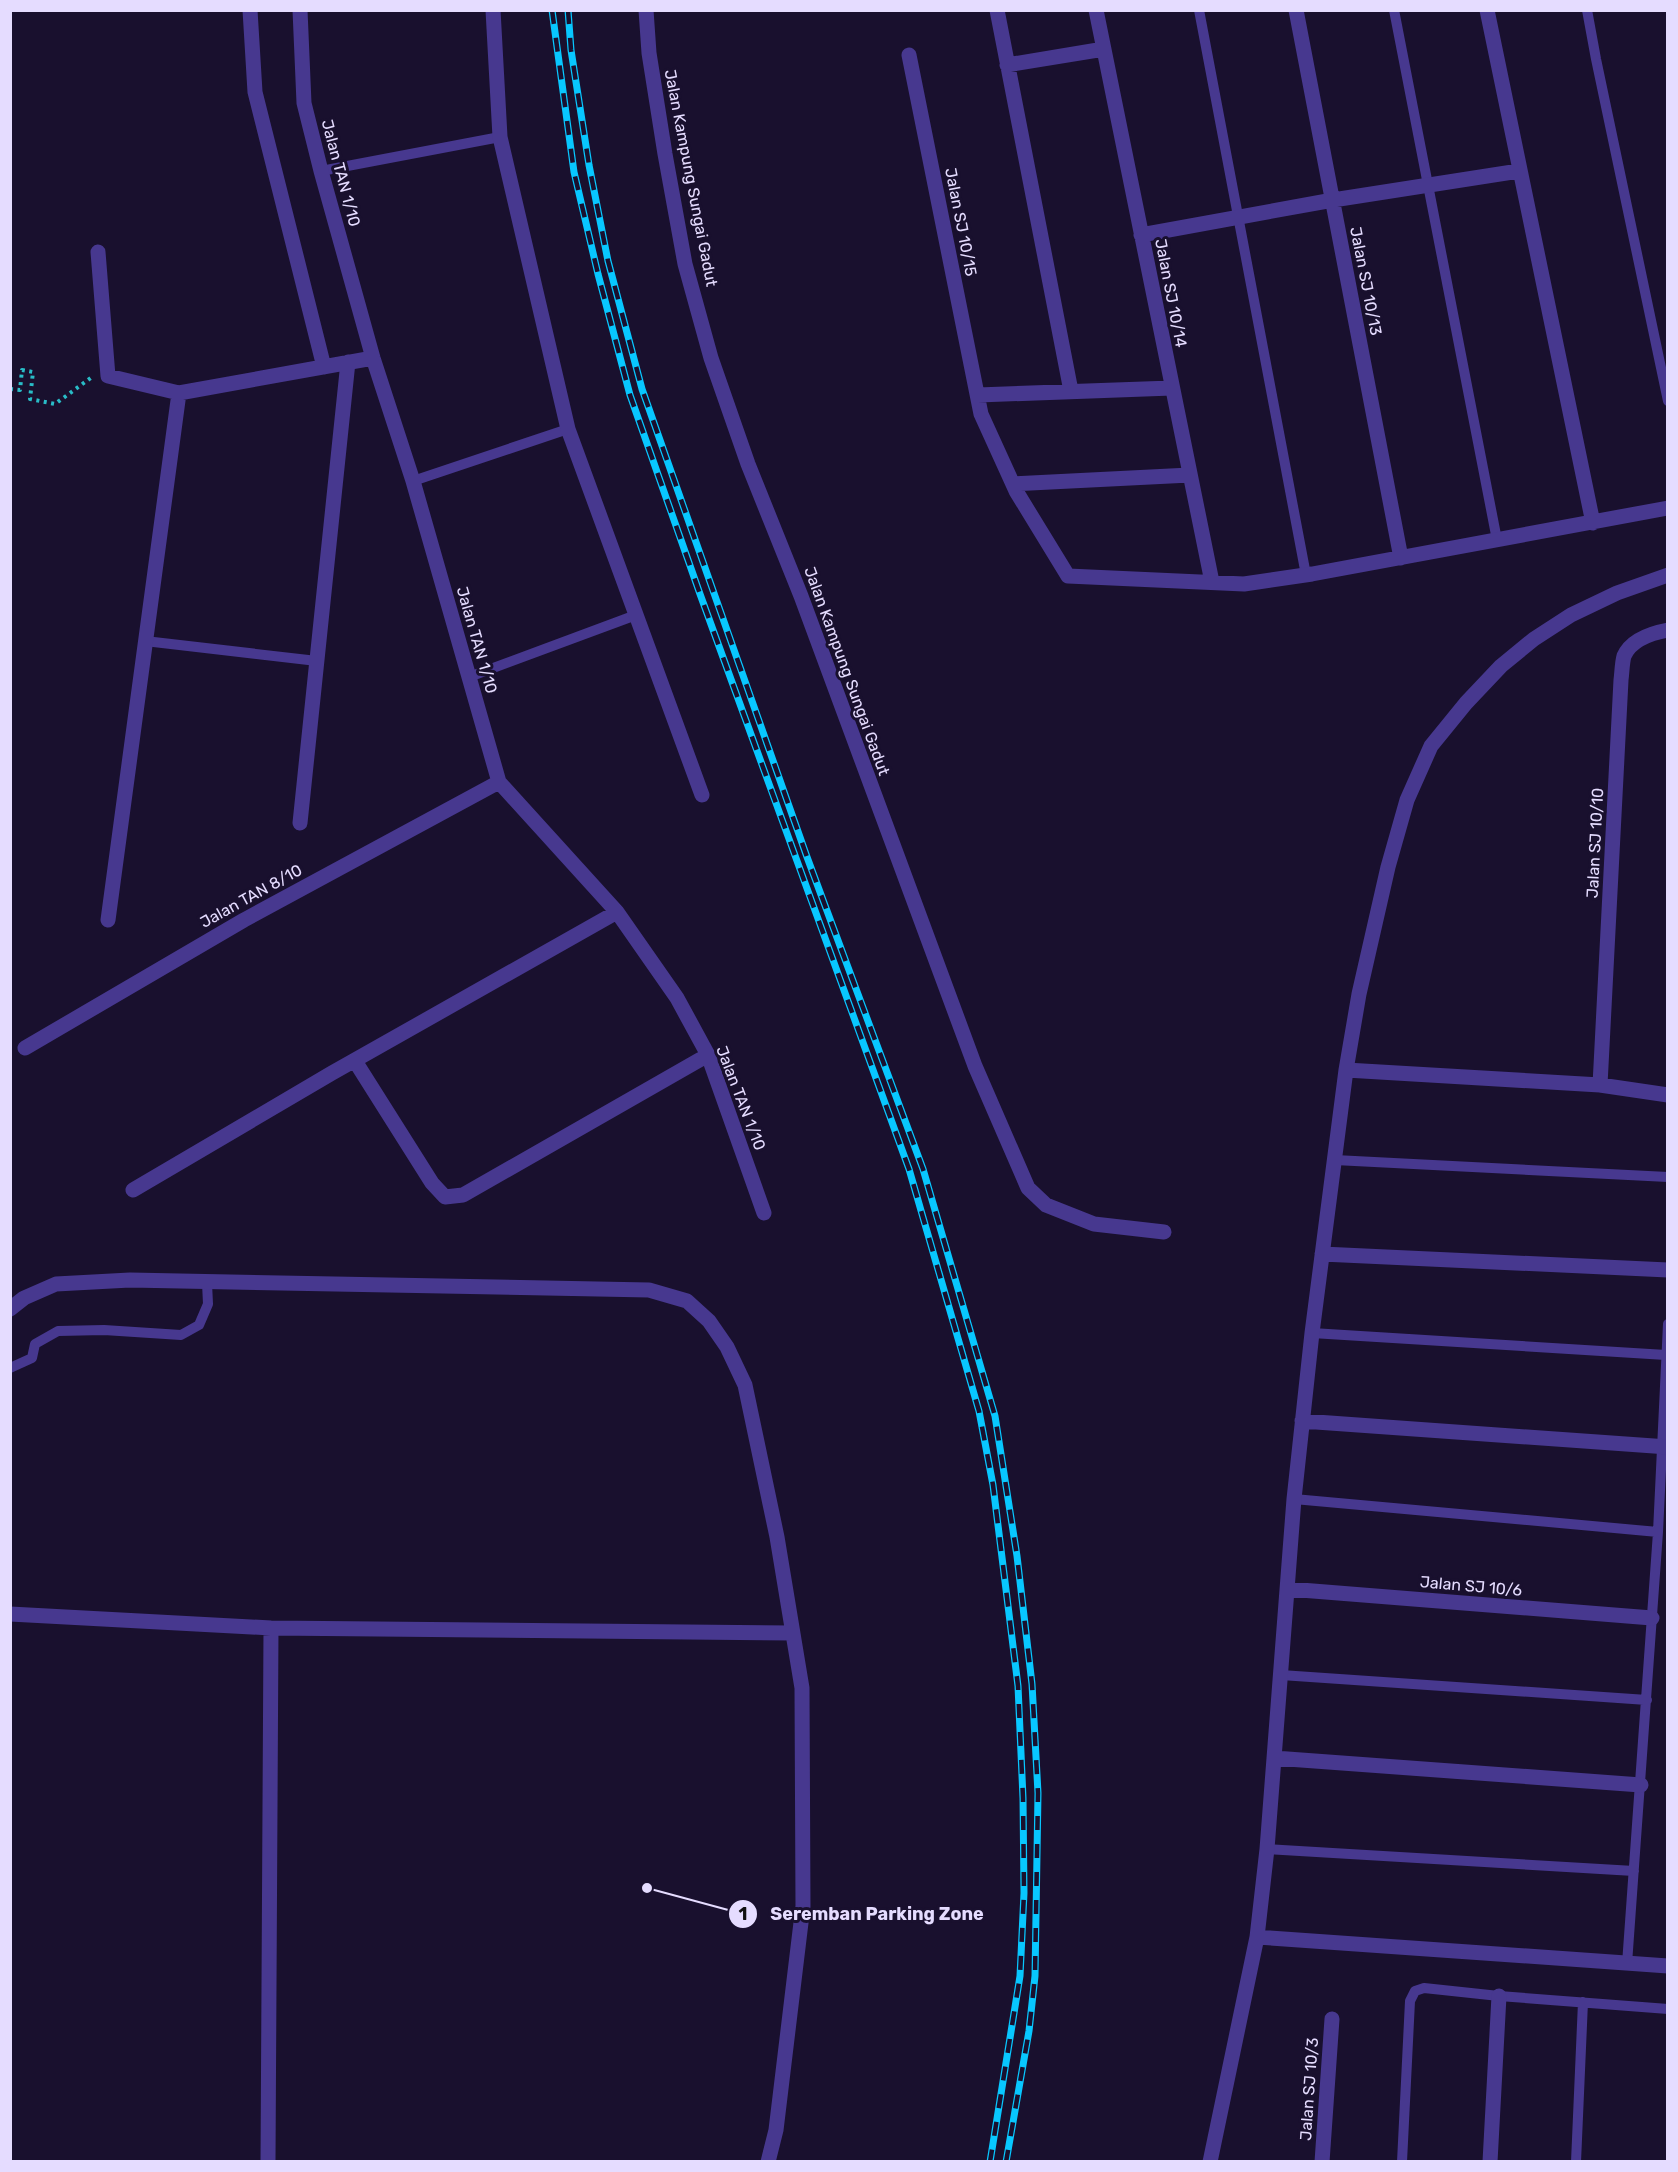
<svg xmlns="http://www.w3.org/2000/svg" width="1678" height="2172" viewBox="0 0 1678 2172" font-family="Rubik,sans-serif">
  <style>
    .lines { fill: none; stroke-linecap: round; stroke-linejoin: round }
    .path { stroke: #29bcc7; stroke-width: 4; stroke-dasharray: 3 4.5; stroke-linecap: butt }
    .service { stroke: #47388f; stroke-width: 10 }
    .minor { stroke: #47388f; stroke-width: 15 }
    .rail-casing { stroke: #08c7ff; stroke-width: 7 }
    .rail { stroke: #19102e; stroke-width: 4.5; stroke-dasharray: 14; stroke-linecap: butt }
    .labels { text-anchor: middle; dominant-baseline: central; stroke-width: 6; stroke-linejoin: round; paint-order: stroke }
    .street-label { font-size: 16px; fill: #e5dcff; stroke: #19102e }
    .leader { fill: none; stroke: #e5dcff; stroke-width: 2 }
    .callout-dot { fill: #e5dcff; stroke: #19102e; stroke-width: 2 }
    .mark-label { font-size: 18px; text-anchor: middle; font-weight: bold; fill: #111 }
    .callout-label { font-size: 18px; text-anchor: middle; font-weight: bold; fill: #e5dcff; stroke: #19102e; stroke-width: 6; stroke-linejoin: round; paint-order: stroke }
  </style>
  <rect width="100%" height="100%" fill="#19102e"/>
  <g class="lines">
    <path class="path" d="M10,389L20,390L22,370L33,372L30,399L55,404L92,377"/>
    <path class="service" d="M1199,10L1306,575
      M1394,10L1497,540
      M1587,10L1596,59L1668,401
      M321,171L500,137
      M413,481L568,429
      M145,641L317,661
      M469,677L636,615
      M1335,1160L1668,1177
      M1312,1333L1666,1355
      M10,1368L32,1358L35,1344L58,1331L104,1330L181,1335L199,1325L208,1304L207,1283
      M1294,1499L1658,1532
      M1281,1675L1647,1700
      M1267,1849L1634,1871
      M1627,1964L1658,1532L1668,1324
      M1402,2162L1410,2001L1415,1991L1424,1988L1499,1996L1668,2009
      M1576,2162L1583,2002"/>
    <path class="minor" d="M250,10L255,92L324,367
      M300,10L304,103L321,171L373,358L413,481L499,782L617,912L677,998L708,1055L764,1213
      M493,10L500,137L568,429L702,795
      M646,10L649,53L665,154L685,264L711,358L748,464L801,596L975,1066L1028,1188L1046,1205L1094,1224L1164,1232
      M997,10L1071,391
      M1096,10L1212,582
      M1296,10L1401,558
      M1487,10L1593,523
      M909,55L981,414L1016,491L1068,576L1244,584L1312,574L1668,508
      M1007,65L1104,49
      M1141,235L1333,200L1519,171
      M98,252L108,376L179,393
      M978,395L1172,388
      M1013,484L1190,475
      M300,823L348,362
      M108,920L179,393L373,358
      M25,1048L244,920L499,782
      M355,1061L432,1183L445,1197L463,1195L708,1055
      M1346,1070L1600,1085L1668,1095
      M1600,1085L1621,680C1622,673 1622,663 1624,656C1631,640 1652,633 1668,630
      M133,1190L332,1073L617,912
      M1322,1254L1668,1270
      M10,1309L24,1298L56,1284L130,1280L649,1290L687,1301L709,1321L727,1347L745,1385L777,1537L802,1688L803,1906L776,2130L768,2162
      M1302,1421L1668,1447
      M1288,1589L1652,1618
      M10,1614L271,1628L793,1633
      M1274,1758L1641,1785
      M1257,1937L1668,1966
      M268,2162L271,1628
      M1210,2162L1257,1937L1267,1849L1294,1499L1312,1333L1346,1070L1359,994L1388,867L1407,800L1431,746L1466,703L1501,666L1534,639L1571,615L1617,593L1668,575
      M1322,2162L1332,2019
      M1490,2162L1499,1996"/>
    <g class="rail-casing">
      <path id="rail" d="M552,10L574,172L598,274L630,395L700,594L909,1169L979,1411L993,1485L1018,1686L1023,1798L1024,1893L1020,1976L990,2162
        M568,10L571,50L589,165L608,261L642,389L807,857L923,1169L995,1416L1017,1556L1032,1684L1038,1793L1035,1976L1029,2031L1006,2162"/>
    </g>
    <use href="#rail" class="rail"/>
  </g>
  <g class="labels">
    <g class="street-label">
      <text transform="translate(341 173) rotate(75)">Jalan TAN 1/10</text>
      <text transform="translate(691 178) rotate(79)">Jalan Kampung Sungai Gadut</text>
      <text transform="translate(961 222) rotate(79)">Jalan SJ 10/15</text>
      <text transform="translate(1366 281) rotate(79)">Jalan SJ 10/13</text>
      <text transform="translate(1171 293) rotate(79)">Jalan SJ 10/14</text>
      <text transform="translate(477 640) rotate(74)">Jalan TAN 1/10</text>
      <text transform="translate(847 671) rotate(70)">Jalan Kampung Sungai Gadut</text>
      <text transform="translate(1595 843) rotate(-87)">Jalan SJ 10/10</text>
      <text transform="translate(251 896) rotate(-29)">Jalan TAN 8/10</text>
      <text transform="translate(741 1098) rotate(69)">Jalan TAN 1/10</text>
      <text transform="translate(1471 1586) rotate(5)">Jalan SJ 10/6</text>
      <text transform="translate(1309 2089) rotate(-86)">Jalan SJ 10/3</text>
    </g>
  </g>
  <path class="leader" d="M647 1888L743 1914"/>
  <g class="callout-dot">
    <circle cx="647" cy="1888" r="6"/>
    <circle cx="743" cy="1914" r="15"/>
  </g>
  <g class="mark-label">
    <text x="743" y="1920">1</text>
  </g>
  <g class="callout-label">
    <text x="877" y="1920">Seremban Parking Zone</text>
  </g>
  <rect width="1678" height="2172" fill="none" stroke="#e5dcff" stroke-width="24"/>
</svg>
